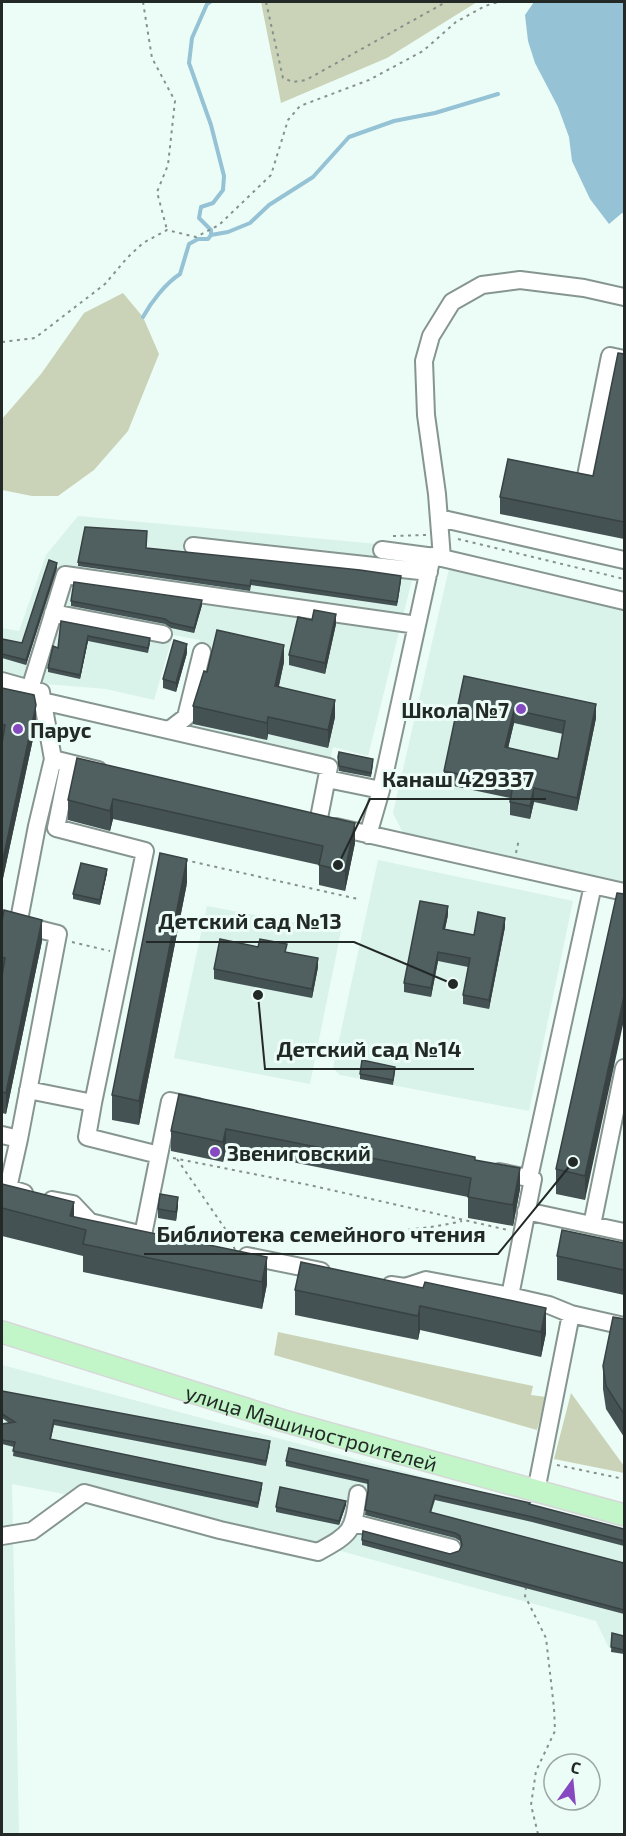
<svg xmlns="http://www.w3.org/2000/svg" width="626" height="1836" viewBox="0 0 626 1836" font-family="'Exo 2',sans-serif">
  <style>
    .built { fill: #d9f2ea }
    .green { fill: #cad3b7 }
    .water { fill: #95c2d5 }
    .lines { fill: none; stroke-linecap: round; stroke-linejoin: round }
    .stream { stroke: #95c2d5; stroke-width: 4 }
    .minor-casing { stroke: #869590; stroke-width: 20 }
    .major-casing { stroke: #d7d8d8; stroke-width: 24 }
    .path { stroke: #85918d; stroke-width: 2; stroke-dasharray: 3 4.5; stroke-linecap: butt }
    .minor { stroke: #fff; stroke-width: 16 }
    .major { stroke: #c2f5c8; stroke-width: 21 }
    .wall { fill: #455253; fill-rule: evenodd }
    .shaded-wall { fill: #384243 }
    .building { fill: #505f60; stroke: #384243; stroke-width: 1.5; fill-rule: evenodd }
    .poi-dot { fill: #8649bf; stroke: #ecfdf7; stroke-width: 2 }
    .labels { text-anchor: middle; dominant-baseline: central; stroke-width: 6; stroke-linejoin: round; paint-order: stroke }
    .poi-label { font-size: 21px; font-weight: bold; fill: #222927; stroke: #ecfdf7; text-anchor: start }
    .street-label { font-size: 21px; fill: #222927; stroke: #ecfdf7 }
    .leader { fill: none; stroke: #222927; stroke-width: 2 }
    .callout-dot { fill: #222927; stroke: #ecfdf7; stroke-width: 2 }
    .callout-label { font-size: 22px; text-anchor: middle; font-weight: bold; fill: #222927; stroke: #ecfdf7; stroke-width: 6; stroke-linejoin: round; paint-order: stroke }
  </style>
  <rect width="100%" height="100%" fill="#ecfdf7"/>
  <path class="built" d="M78,516L420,548L368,756L333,747L330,760L179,725L200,640L173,635L154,700L106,689L45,684L2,672V628L19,631L46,555Z
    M450,564L624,604V884L403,833L393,813Z
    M378,860L573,901L529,1111L340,1075L333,1068Z
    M207,906L341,931L310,1084L174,1058Z
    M2,1365L624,1530V1652L609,1648L596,1621L297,1539L12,1484L19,1834H2Z"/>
  <path class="green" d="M261,2H477L387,58L281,103Z
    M123,293L143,317L159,354L128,431L94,470L58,496H32L2,490V419L41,374L84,313Z
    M278,1332L533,1386L531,1395L546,1397L537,1430L274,1355Z
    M571,1393L624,1466V1473L554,1459Z"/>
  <path class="water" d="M534,2H624V214L622,213L609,224L590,199L572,161L569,137L558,107L535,63L528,41L525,15Z"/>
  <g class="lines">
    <path class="stream" d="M210,2L207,4L192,38L189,63L211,125L224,176L223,190L213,203L201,207L199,218L211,230V235
      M143,317C151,302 166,283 180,274L189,244L198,239H208L211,235L228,232L250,223L269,205L313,177L349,137L394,121L435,113L498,94"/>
    <g class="minor-casing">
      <path id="minor" d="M586,476L610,356L624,359
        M439,518L624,560
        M193,546L429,572
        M382,550L442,558L624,601
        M442,558L437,494L426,415L424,361L431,336L452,302L482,285L520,280L584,288L624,297
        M53,613L163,634
        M2,681L41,692L53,759L98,770
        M30,689L65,575L417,625
        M42,701L329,767L318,823
        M169,730L186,717L202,652
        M327,779L381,790L432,556
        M336,827L624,892
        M368,835L381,790
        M2,920L58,934L19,1139
        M18,925L37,826L53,759
        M28,1090L93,1103L145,851L56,828L69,763
        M93,1103L87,1137L159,1155
        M2,1135L19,1139L8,1188L24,1193
        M499,1172L533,1179L510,1296L549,1305L571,1314L536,1491
        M529,1178L593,885
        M52,1200L73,1204L90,1222L143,1235L170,1101L198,1107
        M526,1211L624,1232
        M592,1225L624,1068
        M247,1256L321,1271
        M391,1285L405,1287L426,1280L510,1296
        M571,1314L624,1326
        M354,1523L452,1548
        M2,1536L32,1531L84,1493L220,1530L318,1552C352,1533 353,1532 358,1494"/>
    </g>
    <g class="major-casing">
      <g id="major">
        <path id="s1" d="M2,1332L284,1421L624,1515"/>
      </g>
    </g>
    <path class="path" d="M143,2L152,58L175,101L168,165L157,192L167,230
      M266,2L283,78L293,82L306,80L446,2
      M2,342L35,338L105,284L127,258L143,243L167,230L196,237L219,225L271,175L288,120L300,106L369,80L423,51L456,22L485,6L498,2
      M393,536L426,535
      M458,539L624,579
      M516,853L519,839
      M185,860L358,899
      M72,942L110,951
      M173,1158L309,1185L508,1230
      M177,1159L228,1233L235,1250
      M259,1242C326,1229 396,1237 462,1221
      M557,1465L624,1479
      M526,1587L525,1596L546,1638L554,1708L555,1731L536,1771L531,1805L538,1834"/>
    <use href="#minor" class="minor"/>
    <use href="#major" class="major"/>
  </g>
  <path class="wall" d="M624,354V539L500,514V497L593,476Z
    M147,536L146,548L401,581L397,606L251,585L250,591L78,566V562Z
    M57,568L26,665L2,658V639L22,643Z
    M71,601L202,605L194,633L171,628L165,624L71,606Z
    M312,620L336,624L325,674L289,665V655Z
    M61,621L150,643L148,653L88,641L80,679L48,672V668L58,648Z
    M187,653L176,692L163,688V679Z
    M284,662L279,686L335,717L328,748L268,734L267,740L193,724V706L207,672Z
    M464,676L596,718L577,811L534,802L530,819L510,815V798L444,784V771ZM514,723L563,734L558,759L508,748Z
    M2,688L36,725L2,883Z
    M338,757L373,764L371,777L339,771Z
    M77,758L355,843L345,891L319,885V865L113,819L110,831L68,820V800Z
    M107,873L100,905L73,899V894Z
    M187,883L139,1125L112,1120V1095Z
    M624,894L585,1200L556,1194V1169Z
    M448,915L445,929L474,935L505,927L489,1009L463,1004V995L468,967L438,961L431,997L404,992V983Z
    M2,921L42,941L6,1114L2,1113Z
    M287,952L318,967L312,998L214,979V969Z
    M395,1071L393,1085L360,1079V1074Z
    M179,1094L475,1160L520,1189L513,1226L468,1218V1197L226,1149L223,1162L171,1151V1131Z
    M2,1184L74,1217L267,1257V1284L262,1309L83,1272V1256L2,1236Z
    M178,1206L176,1221L158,1218V1209Z
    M624,1243V1295L557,1280V1256Z
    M301,1262L546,1333L541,1357L420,1330L418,1340L295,1315V1290Z
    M624,1319V1437L606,1409L603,1389V1366Z
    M2,1391L270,1446L266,1466L54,1425L51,1439L262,1488L258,1508L13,1456L14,1447L2,1444V1424L9,1423L2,1418Z
    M286,1461L529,1504L624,1529V1546L532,1522L435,1500L431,1513L624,1563V1614L362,1545V1540L450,1554L459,1551L461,1547L460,1541L455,1538L365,1515L368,1492V1484L286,1466Z
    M346,1505L339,1525L276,1512V1507Z
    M612,1633L624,1636V1654L611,1652Z"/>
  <path class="shaded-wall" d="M57,563V568L26,665V660Z
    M202,600V605L194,633V628Z
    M336,614V624L325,674V663Z
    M88,636V641L80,679V675Z
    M187,644V653L176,692V683Z
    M284,645V662L275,703V686Z
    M335,700V717L328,748V730Z
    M596,704V718L577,811V798Z
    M36,705V725L2,883V864Z
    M514,710V723L505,761V747Z
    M268,717V734L267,740V723Z
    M534,788V802L530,819V806Z
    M113,799V819L110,831V811Z
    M355,823V843L345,891V871Z
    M187,859V883L139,1125V1101Z
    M107,869V873L100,905V900Z
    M448,906V915L443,938V929Z
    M505,918V927L489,1009V1000Z
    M42,920V941L6,1114V1093Z
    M438,952V961L431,997V988Z
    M318,958V967L312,998V989Z
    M624,996V1020L585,1200V1176Z
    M226,1129V1149L223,1162V1142Z
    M520,1168V1189L513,1226V1205Z
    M178,1197V1206L176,1221V1212Z
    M74,1202V1227L70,1216Z
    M267,1257V1284L262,1309V1282Z
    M420,1306V1330L418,1340V1316Z
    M546,1308V1333L541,1357V1332Z
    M346,1501V1505L339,1525V1521Z"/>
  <path class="building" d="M618,353L624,354V522L500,497L508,459L593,476Z
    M85,527L147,531L146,548L360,570L401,576L397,602L251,580L250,586L78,562Z
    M49,560L57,563L26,660L2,654V639L22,643Z
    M74,582L202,600L194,628L171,623L165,619L71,601Z
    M314,610L336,614L325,663L289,655L298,617L312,620Z
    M61,621L150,638L148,648L88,636L80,675L48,668L53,646L58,648Z
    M217,630L284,645L275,686L335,700L328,730L268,717L267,723L193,706L204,671L207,672Z
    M174,640L187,644L176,683L163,679Z
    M464,676L596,704L577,798L534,788L530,806L510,802L513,785L444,771ZM514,710L565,721L558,759L505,747Z
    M2,688L34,695L36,705L2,864V743L5,725L2,724Z
    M339,752L373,759L371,773L339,766L338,757Z
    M77,758L355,823L345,871L319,865L323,846L113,799L110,811L68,800Z
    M160,853L187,859L139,1101L112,1095Z
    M81,863L107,869L100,900L73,894Z
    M617,893L624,894V996L585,1176L556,1169Z
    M420,901L448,906L443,929L474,935L478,912L505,918L489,1000L463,995L470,958L438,952L431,988L404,983Z
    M4,910L42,920L6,1093L2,1092V976L5,958L2,957V921Z
    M220,939L258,947L260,939L287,944L285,952L318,958L312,989L214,969Z
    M362,1060L395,1067L393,1080L360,1074Z
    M179,1094L475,1157V1160L520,1168L513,1205L468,1197L471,1178L226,1129L223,1142L171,1131Z
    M2,1184L74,1202L70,1216L267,1257L262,1282L83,1244L86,1230L2,1208Z
    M160,1194L178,1197L176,1212L158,1209Z
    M562,1230L624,1243V1270L557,1256Z
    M301,1262L423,1288L425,1282L546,1308L541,1332L420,1306L418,1316L295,1290Z
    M613,1317L624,1319V1414L606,1386L603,1366Z
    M2,1391L270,1441L266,1461L54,1420L50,1439L262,1483L258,1503L13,1451L15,1442L2,1440V1424L15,1422L2,1414Z
    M289,1448L530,1503L529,1504L624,1529V1541L532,1517L435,1495L430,1512L624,1563V1610L362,1540L363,1531L450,1554L459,1551L462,1545L460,1536L455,1533L365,1510L368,1491V1480L286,1461Z
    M280,1487L346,1501L339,1521L276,1507Z
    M612,1633L624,1636V1650L611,1647Z"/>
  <g class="poi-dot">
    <circle cx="521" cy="709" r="6"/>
    <circle cx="18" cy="729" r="6"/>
    <circle cx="215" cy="1152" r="6"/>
  </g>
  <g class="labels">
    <g class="poi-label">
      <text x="509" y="709" text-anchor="end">Школа №7</text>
      <text x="30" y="729">Парус</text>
      <text x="227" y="1152">Звениговский</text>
    </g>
    <g class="street-label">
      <text stroke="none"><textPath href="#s1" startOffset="324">улица Машиностроителей</textPath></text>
    </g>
  </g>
  <path class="leader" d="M338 865L370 799H546M453 984L354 942H146M258 995L265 1069H474M573 1162L498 1254H144"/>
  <g class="callout-dot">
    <circle cx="338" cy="865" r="6"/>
    <circle cx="453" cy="984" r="6"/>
    <circle cx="258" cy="995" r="6"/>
    <circle cx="573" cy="1162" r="6"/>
  </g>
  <g class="callout-label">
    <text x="458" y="787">Канаш 429337</text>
    <text x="250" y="929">Детский сад №13</text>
    <text x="369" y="1057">Детский сад №14</text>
    <text x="321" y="1242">Библиотека семейного чтения</text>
  </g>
  <rect width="626" height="1836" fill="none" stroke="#222927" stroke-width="6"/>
  <g transform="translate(572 1782) rotate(15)"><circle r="28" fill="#ecfdf7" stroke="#9ba8a4" stroke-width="1.5"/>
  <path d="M0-4.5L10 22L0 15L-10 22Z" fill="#8649bf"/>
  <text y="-9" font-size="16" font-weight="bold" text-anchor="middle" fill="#222927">С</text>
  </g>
</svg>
